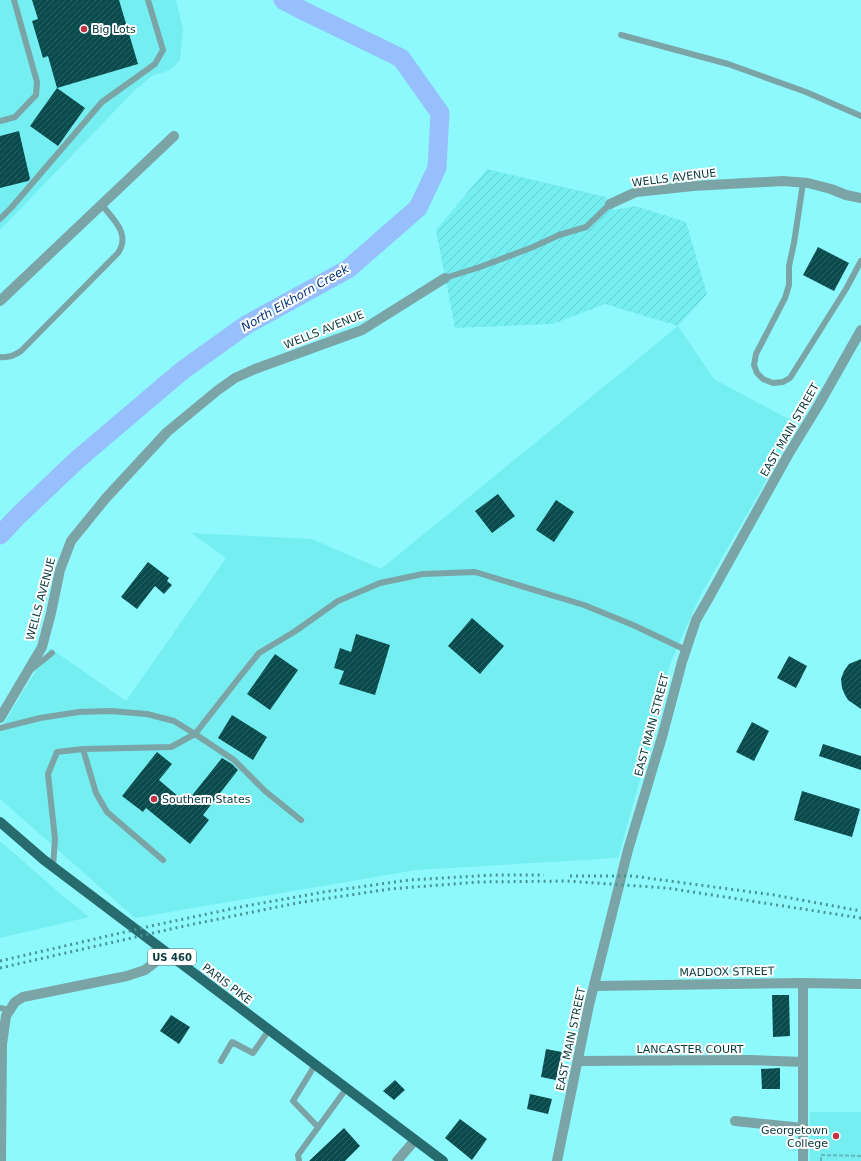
<svg xmlns="http://www.w3.org/2000/svg" width="861" height="1161" viewBox="0 0 861 1161" font-family="'DejaVu Sans',sans-serif">
  <style>
    .built { fill: #75eef2 }
    .industrial { fill: url(#industrial-furrows) }
    .lines { fill: none; stroke-linecap: round; stroke-linejoin: round }
    .river { stroke: #96bffc; stroke-width: 19 }
    .building { fill: url(#building-hatch) }
    .path { stroke: #62babd; stroke-width: 2; stroke-dasharray: 4 2; stroke-linecap: butt }
    .service { stroke: #7ba4a6; stroke-width: 6 }
    .minor { stroke: #7ba4a6; stroke-width: 10 }
    .tertiary { stroke: #7ba4a6; stroke-width: 10 }
    .primary { stroke: #276b6e; stroke-width: 10 }
    .rail { stroke: #479497; stroke-width: 3; stroke-dasharray: 2 4; stroke-linecap: butt }
    .poi-dot { fill: #c33346; stroke: #fff; stroke-width: 1.5 }
    .labels { text-anchor: middle; dominant-baseline: central; stroke-width: 4; stroke-linejoin: round; paint-order: stroke }
    .shield { fill: #fff; stroke: #517476; stroke-width: 1 }
    .shield-label { font-size: 10px; font-weight: bold; fill: #07393b }
    .poi-label { font-size: 11px; fill: #07393b; stroke: #fff; text-anchor: start }
    .street-label { font-size: 11px; fill: #07393b; stroke: #fff }
    .water-label { font-size: 12px; font-style: italic; fill: #003378; stroke: #fff }
  </style>
  <defs>
    <pattern id="industrial-furrows" width="10" height="10" patternUnits="userSpaceOnUse"><rect width="10" height="10" fill="#75eef2"/><path d="M-1 1l2-2M0 10L10 0M9 11l2-2" fill="none" stroke="#64cdd0"/></pattern>
    <pattern id="building-hatch" width="6" height="6" patternUnits="userSpaceOnUse"><rect width="6" height="6" fill="#094a4c"/><path d="M-1 1l2-2M0 6l6-6M5 7l2-2" fill="none" stroke="#2b6264"/></pattern>
  </defs>
  <rect width="100%" height="100%" fill="#8ef9fd"/>
  <path class="built" d="M0,0H176L183,29L180,60L170,70L152,76L135,90L0,230Z
    M678,326L714,379L794,422L762,488L700,596L670,664L655,726L618,858L416,870L135,918L0,799V729L50,648L126,701L226,558L191,533L312,539L381,569Z
    M0,841L63,896L89,917L0,938Z
    M810,1112H861V1161H810Z"/>
  <path class="industrial" d="M487,169L606,197L614,210L635,206L686,222L707,294L678,326L605,304L553,324L455,328L436,230Z"/>
  <g class="lines">
    <path class="river" d="M0,535L18,516L78,459L183,370L246,325L348,269L418,208L437,168L440,113L401,58L306,12L283,0"/>
  </g>
  <path class="building" d="M32,0H119L138,64L57,88L48,56L43,58L32,21L38,19Z
    M57,88L85,108L58,146L30,126Z
    M19,131L30,179L28,181L0,188V136Z
    M818,247L849,263L834,291L803,275Z
    M498,494L515,516L492,533L475,511Z
    M556,500L574,512L554,542L536,530Z
    M148,562L169,578L167,581L172,585L164,594L155,586L137,609L121,597Z
    M472,618L504,646L480,674L448,646Z
    M356,634L390,645L375,695L339,684L344,671L334,668L340,648L351,652Z
    M275,654L298,670L270,710L247,694Z
    M789,656L807,666L796,688L777,678Z
    M861,659V709L848,700L845,695L842,688L841,679L844,671L849,664Z
    M232,715L267,737L253,760L218,738Z
    M752,722L769,731L754,761L736,752Z
    M823,744L861,756V770L819,756Z
    M157,752L172,764L159,780L186,803L222,758L232,764L238,770L203,815L209,820L190,844L146,808L143,812L122,796Z
    M802,791L860,809L852,837L794,820Z
    M772,995H789L790,1036L773,1037Z
    M171,1015L190,1027L179,1044L160,1031Z
    M546,1049L562,1052L556,1080L541,1077Z
    M780,1068V1089H762L761,1069Z
    M395,1080L405,1090L394,1100L383,1091Z
    M530,1094L552,1099L548,1114L527,1109Z
    M460,1119L487,1139L472,1160L445,1138Z
    M344,1128L360,1146L345,1161H309Z"/>
  <g class="lines">
    <path class="path" d="M821,1161V1155L861,1156"/>
    <path class="service" d="M621,35L728,64L806,92L861,116
      M0,121L15,117L36,95L37,82L14,0
      M803,183L794,243L789,266V285L785,298L756,354L754,365L757,373L763,379L773,383L783,382L790,378L846,289L861,261
      M0,219L11,208L102,102L155,64L163,50L148,0
      M445,278L480,267L533,247L559,235L586,227L610,204
      M0,357C8,358 14,356 21,351L118,253C131,234 113,219 102,205
      M32,669L52,653
      M0,728L40,718L79,712L111,711L147,714L174,721L195,734L242,674L259,653L294,632L338,601L380,583L423,574L475,572L584,605L633,625L686,650
      M83,749L96,793L107,812L163,860
      M53,867L55,839L48,774L57,752L83,749L171,747L195,734L234,760L265,791L301,820
      M0,1008L10,1010
      M221,1061L232,1042L253,1053L269,1030
      M315,1065L293,1101L318,1127
      M299,1161L298,1155L346,1089"/>
    <path class="minor" d="M610,204L636,192L693,186L783,181L808,183L831,189L846,195L861,198
      M0,301L174,136
      M0,718L42,647L51,613L60,570L71,541L106,498L167,432L218,390L235,378L255,369L362,330L445,278
      M803,983V1161
      M594,986L803,983L861,984
      M578,1061L750,1060L803,1062
      M735,1121L803,1128
      M1,1161L2,1044L6,1016L15,1002L23,997L127,976L145,970L167,953"/>
    <path class="tertiary" d="M397,1161L415,1140
      M557,1161L589,1005L628,850L662,737L682,662L696,620L707,601L788,455L818,406L861,330"/>
    <path class="primary" d="M0,822L44,860L443,1161"/>
    <path class="rail" d="M570,876H632L774,895L861,911
      M0,961L151,926L240,907L324,892L409,880L494,875H544
      M0,968L184,926L297,903L390,889L478,882L567,881L667,888L861,918"/>
  </g>
  <g class="poi-dot">
    <circle cx="84" cy="29" r="4"/>
    <circle cx="154" cy="799" r="4"/>
    <circle cx="836" cy="1136" r="4"/>
  </g>
  <g class="labels">
    <rect class="shield" x="148" y="949" width="48" height="16" rx="3"/>
    <g class="shield-label">
      <text x="172" y="957">US 460</text>
    </g>
    <g class="poi-label">
      <text x="92" y="29">Big Lots</text>
      <text x="162" y="799">Southern States</text>
      <text x="828" y="1130" text-anchor="end">Georgetown<tspan x="828" dy="13">College</tspan></text>
    </g>
    <g class="street-label">
      <text transform="translate(674 178) rotate(-7)">WELLS AVENUE</text>
      <text transform="translate(324 330) rotate(-22)">WELLS AVENUE</text>
      <text transform="translate(790 430) rotate(-60)">EAST MAIN STREET</text>
      <text transform="translate(41 599) rotate(-75)">WELLS AVENUE</text>
      <text transform="translate(652 725) rotate(-75)">EAST MAIN STREET</text>
      <text transform="translate(727 972) rotate(-1)">MADDOX STREET</text>
      <text transform="translate(227 984) rotate(37)">PARIS PIKE</text>
      <text transform="translate(571 1039) rotate(-78)">EAST MAIN STREET</text>
      <text x="690" y="1049">LANCASTER COURT</text>
    </g>
    <g class="water-label">
      <text transform="translate(295 298) rotate(-30)">North Elkhorn Creek</text>
    </g>
  </g>
</svg>
